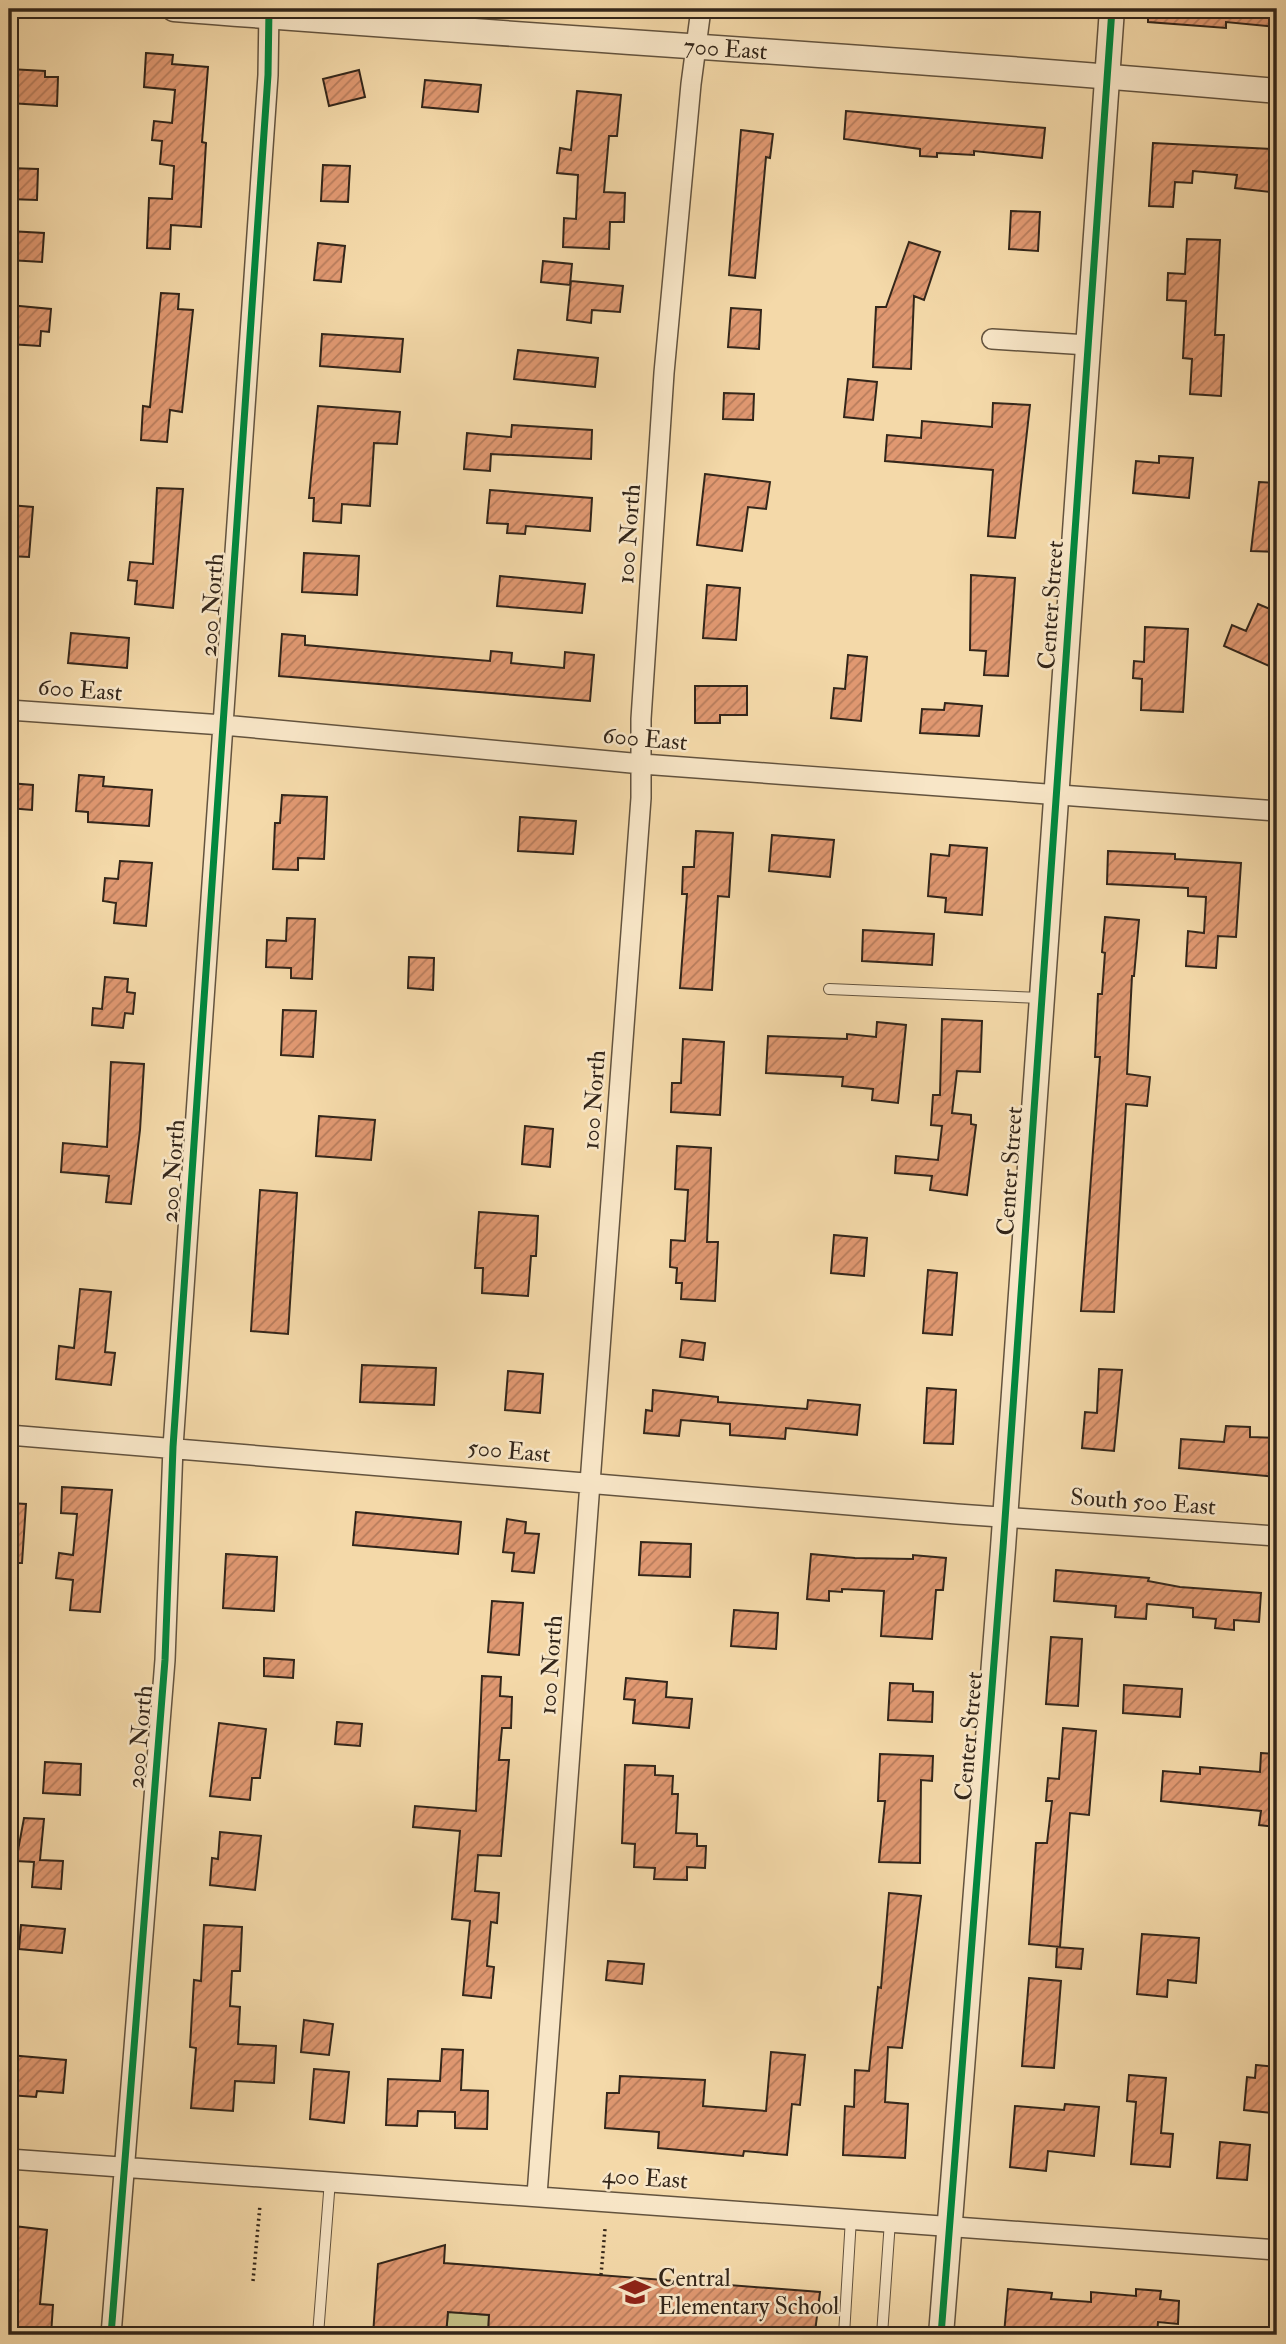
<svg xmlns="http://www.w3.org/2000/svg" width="1286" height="2344" viewBox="0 0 1286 2344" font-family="'IM FELL Double Pica',serif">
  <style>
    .green { fill: #c2bd83; stroke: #7a724e; stroke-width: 2 }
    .building { fill: url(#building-hatch); stroke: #33261a; stroke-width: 2 }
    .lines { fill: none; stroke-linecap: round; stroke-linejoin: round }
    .service-casing { stroke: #63533e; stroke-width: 12 }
    .minor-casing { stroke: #63533e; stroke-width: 22 }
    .tertiary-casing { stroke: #63533e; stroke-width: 27 }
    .path { stroke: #33261a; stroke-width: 3.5; stroke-dasharray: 2 3.5; stroke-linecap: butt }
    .service { stroke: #f8e6c7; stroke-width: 10 }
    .minor { stroke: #f8e6c7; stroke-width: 19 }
    .tertiary { stroke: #f8e6c7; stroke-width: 24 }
    .cycleway-casing { stroke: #f8e6c7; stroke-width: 11 }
    .cycleway { stroke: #00873e; stroke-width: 7 }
    .labels { text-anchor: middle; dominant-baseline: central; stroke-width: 5; stroke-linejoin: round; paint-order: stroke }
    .street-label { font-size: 24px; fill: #33261a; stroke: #f8e6c7 }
    .poi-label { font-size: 24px; fill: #33261a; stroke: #f8e6c7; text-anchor: start }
  </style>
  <defs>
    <pattern id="building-hatch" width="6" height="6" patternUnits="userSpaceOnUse" patternTransform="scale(1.75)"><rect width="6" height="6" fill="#e09871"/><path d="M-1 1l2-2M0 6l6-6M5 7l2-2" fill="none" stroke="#b67c5c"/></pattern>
  </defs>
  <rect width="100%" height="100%" fill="#f4d9a9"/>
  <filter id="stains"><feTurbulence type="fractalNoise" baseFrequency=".00286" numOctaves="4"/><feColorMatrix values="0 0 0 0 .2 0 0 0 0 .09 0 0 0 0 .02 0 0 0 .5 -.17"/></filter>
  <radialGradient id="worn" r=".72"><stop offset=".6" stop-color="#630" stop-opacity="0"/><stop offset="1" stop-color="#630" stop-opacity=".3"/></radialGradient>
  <path class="green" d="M448,2312L489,2315L488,2335H446Z"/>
  <path class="building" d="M1148,9H1277V27L1226,22V28L1148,22Z
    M146,53L173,55L172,64L208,67L202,142L206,143L201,227L171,225L170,249L147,248L149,198L172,199L174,166L160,164L162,141L152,140L154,121L172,123L175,90L144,87Z
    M9,69L45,71V77H58L57,106L9,103Z
    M359,70L365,97L329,106L323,79Z
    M425,80L481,85L478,112L422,107Z
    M577,91L621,95L617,136H609L604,192L625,193L624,222H610L609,249L563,247L564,218L576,219L578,175L557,173L560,148L571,150Z
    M846,111L1045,128L1042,158L974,151V155L937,153V157L920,156V149L844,139Z
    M741,130L773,134L770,158L766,157L755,278L729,275Z
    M1153,143L1274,149L1270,192L1235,188L1237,175L1193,171L1192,183L1175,182L1173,207L1149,206Z
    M323,165L350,166L348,202L321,201Z
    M9,168L38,169L37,200L9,199Z
    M1011,211L1040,212L1038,251L1009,249Z
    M9,231L44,233L42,262L9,260Z
    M1187,239L1220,240L1215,335H1224L1221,396L1190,394L1192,359L1183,358L1186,301L1167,300L1168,273L1185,274Z
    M909,242L940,252L924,300L914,296L911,369L873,367L876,307H886Z
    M318,243L345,246L341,282L314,280Z
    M543,261L572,264L570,285L541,282Z
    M571,281L623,286L620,312L592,310L591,323L567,320Z
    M161,293L179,294L178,309L193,310L182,412L170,410L167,442L141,440L143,406L150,407Z
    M9,305L51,309L49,332L41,331L40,346L9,344Z
    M731,308L761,310L759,349L728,347Z
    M322,334L403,339L400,372L320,366Z
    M518,350L598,358L595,387L514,379Z
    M848,379L877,382L873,420L844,417Z
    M724,393L754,394L753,420L723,419Z
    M993,403L1030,405L1015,538L988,536L993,470L885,461L887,435L921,438L922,421L992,427Z
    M318,406L400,412L397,444L374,443L370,506L342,504L341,523L313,521L314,498H309Z
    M512,425L592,430L591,459L491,454L490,471L464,469L467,433L511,437Z
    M1159,456L1193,458L1189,498L1133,493L1136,461L1159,463Z
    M705,474L770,482L766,509L748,507L742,551L697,545Z
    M1259,482L1277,483V552L1251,551Z
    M157,488L183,489L173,608L135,604L137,581L128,580L130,562L153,564Z
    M490,490L592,498L590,531L526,526L525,534L507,533L508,524L487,523Z
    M9,505L33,507L29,557L9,556Z
    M304,553L359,556L357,595L302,592Z
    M971,575L1015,578L1008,676L984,675L986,651L970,650Z
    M500,576L585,584L582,613L497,606Z
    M707,585L740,588L736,640L703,638Z
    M1258,604L1277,612V645L1269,666L1224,646L1232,625L1246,631Z
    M1145,627L1188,629L1183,712L1141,710L1142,679L1133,678L1134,661L1144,662Z
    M71,633L129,638L127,668L68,663Z
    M282,634L305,636V645L429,656L490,661L491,651L512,653L511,663L564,668L565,652L594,655L590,701L279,676Z
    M848,655L867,657L861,721L831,718L834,688L845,689Z
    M695,686H747V715H720V723H695Z
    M945,703L982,706L979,736L920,733L922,709L944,710Z
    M79,775L104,777L103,786L152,790L149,826L88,822V812L76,811Z
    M9,783L33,785L32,810L9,808Z
    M282,795L327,797L324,859L298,858V870L273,869L275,823H280Z
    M520,817L576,821L573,854L518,851Z
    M696,831L733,833L729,897L718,896L712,990L680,988L687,894H682L683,867H694Z
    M772,835L834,840L830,877L769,871Z
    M950,845L987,848L982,915L945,912L946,898L928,896L931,854L949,856Z
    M1108,851L1175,854V859L1241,863L1236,937L1218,936L1216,968L1186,966L1188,931L1204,933L1206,897L1188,896V888L1107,884Z
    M120,861L152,863L146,926L114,923L116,903L103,901L105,878L118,879Z
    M1105,917L1139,920L1134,976H1132L1127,1074L1150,1077L1147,1106L1126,1104L1114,1312L1081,1311L1100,1057H1095L1098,994H1102L1105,953L1102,952Z
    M287,918L315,919L312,979L291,978V968L266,967L267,940L286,941Z
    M863,930L934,934L932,965L862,961Z
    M409,957L434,958L433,990L408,988Z
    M105,977L128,979L127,992L135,993L133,1014L125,1013L123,1028L92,1025L93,1008L102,1009Z
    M283,1010L316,1011L313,1057L281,1055Z
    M942,1019L982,1021L980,1072L957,1071L952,1113L971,1115V1124L976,1125L967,1195L930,1190L932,1176L895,1173L896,1156L938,1160L942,1126L931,1125L933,1095H940Z
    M877,1022L906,1025L898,1103L872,1100L873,1089L842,1086L843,1077L766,1073L768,1036L847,1039V1034L876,1037Z
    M683,1039L724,1042L720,1115L671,1112L672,1083H681Z
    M111,1062L144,1064L140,1130L131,1204L106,1202L109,1176L61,1172L63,1143L107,1147Z
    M319,1116L375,1120L371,1160L316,1156Z
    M525,1126L553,1129L550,1167L522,1164Z
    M677,1146L711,1148L707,1242H718L715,1301L681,1299L682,1283H676L677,1268L670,1267L671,1240L685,1241L688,1190L675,1189Z
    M260,1190L297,1193L288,1334L251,1331Z
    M479,1212L538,1216L536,1256H531L528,1296L482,1293L483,1268H475Z
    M834,1235L867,1238L864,1276L831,1273Z
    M928,1270L957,1273L952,1335L923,1333Z
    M80,1289L111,1292L105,1352L115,1353L111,1385L56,1379L59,1346L74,1348Z
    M682,1340L705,1343L703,1360L680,1357Z
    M362,1365L436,1368L434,1405L360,1402Z
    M1099,1369L1122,1370L1114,1451L1082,1448L1085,1412L1097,1413Z
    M508,1371L543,1374L540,1413L505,1410Z
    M927,1388L956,1390L953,1444L924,1443Z
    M653,1390L718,1397V1402L807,1409L808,1400L860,1405L857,1435L786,1428L785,1439L730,1435V1424L681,1420L679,1436L644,1433L646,1410L652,1411Z
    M1226,1426L1250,1427V1437L1277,1438V1477L1179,1468L1181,1439L1224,1442Z
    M62,1487L112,1490L100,1612L70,1610L73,1580L56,1578L59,1553L73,1555L77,1514L61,1513Z
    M9,1503L26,1504L22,1563H9Z
    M356,1512L461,1522L458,1554L353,1545Z
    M507,1519L526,1522L525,1533L539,1534L534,1573L512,1571L514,1553L503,1552Z
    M641,1542L691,1544L690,1577L639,1575Z
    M226,1554L277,1557L274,1611L223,1608Z
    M811,1554L855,1558L913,1559V1555L946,1558L943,1590H936L932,1639L881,1636L884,1591L842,1589V1592L829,1591V1601L807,1599Z
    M1056,1570L1149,1578L1148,1581L1180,1587L1261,1593L1259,1622L1234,1620V1630L1215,1628L1216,1619L1193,1617V1608L1147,1604L1146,1619L1115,1617L1116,1606L1054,1601Z
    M492,1601L523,1603L519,1655L488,1652Z
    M734,1610L778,1613L776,1649L731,1646Z
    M1051,1637L1082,1639L1078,1706L1046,1704Z
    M264,1658L294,1660L293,1678L264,1676Z
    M482,1676L501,1677L500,1696L512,1697L511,1728H502L499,1760H509L501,1856L478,1855L475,1891L499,1893L497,1923L491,1922L487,1966L494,1967L491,1998L463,1995L470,1921L452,1919L460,1831L413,1827L415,1806L476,1811Z
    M626,1678L667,1682L666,1697L692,1699L689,1728L633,1723L635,1700L624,1699Z
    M890,1683L913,1684V1691L933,1692L932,1722L888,1720Z
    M1124,1685L1182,1689L1180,1717L1123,1713Z
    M337,1722L362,1724L360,1746L335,1744Z
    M219,1723L266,1729L260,1778H252L250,1800L210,1796Z
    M1063,1728L1096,1731L1089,1815L1070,1813L1060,1947L1029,1944L1036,1843H1047L1052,1801H1046L1048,1778L1059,1779Z
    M1261,1753L1277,1754V1827L1259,1825L1261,1811L1161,1801L1163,1771L1200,1774V1767L1260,1772Z
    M880,1754L933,1756L932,1781L921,1780L920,1863L879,1862L885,1801H878Z
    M45,1762L81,1764L80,1795L43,1793Z
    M625,1765L655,1766V1775L673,1776L672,1794H678L676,1833L697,1834V1846H706L705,1868L687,1867V1880L654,1879L655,1868L634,1867L635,1844L622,1843Z
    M24,1818L44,1819L40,1860L63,1861L61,1889L32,1887L34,1862L16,1861Z
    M220,1832L261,1836L255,1890L210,1885L212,1858L218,1859Z
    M889,1893L921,1896L902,2048L888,2047L885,2102L908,2104L905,2158L843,2155L845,2106L854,2107L855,2070L869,2071L878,1987L881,1988Z
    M21,1925L65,1929L62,1953L19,1949Z
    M204,1925L242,1927L240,1971H232L230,2006L240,2007L238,2044L276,2046L274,2083L235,2081L233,2111L191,2108L196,2048L190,2047L194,1980L201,1981Z
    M1142,1934L1199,1938L1196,1983L1168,1980L1167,1997L1137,1994Z
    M1057,1947L1083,1949L1081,1969L1056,1967Z
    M608,1961L644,1964L642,1984L606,1980Z
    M1029,1978L1061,1981L1054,2068L1022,2066Z
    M304,2020L333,2024L329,2055L301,2052Z
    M442,2049L463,2050L461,2090L488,2091L487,2129L455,2128V2112L418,2111L417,2126L386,2125L388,2079L440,2081Z
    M771,2052L805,2055L800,2105L792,2104L787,2155L744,2151L743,2156L658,2148L659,2132L605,2128L607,2093H619L620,2076L705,2080L703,2106L766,2111Z
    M9,2055L66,2060L63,2093L37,2091L36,2097L9,2095Z
    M1256,2065L1277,2067L1273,2113L1244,2110L1247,2077L1255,2078Z
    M314,2069L349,2072L344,2123L310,2119Z
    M1129,2075L1166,2078L1161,2133L1173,2134L1170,2167L1131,2164L1136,2102L1127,2101Z
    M1065,2104L1099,2107L1094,2156L1048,2151L1046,2171L1010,2167L1015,2106L1064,2110Z
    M1220,2142L1250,2145L1247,2180L1217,2178Z
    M14,2226L47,2230L40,2304L53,2305L51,2335H9V2234H13Z
    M445,2245L444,2263L820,2292L815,2332L787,2330V2335H488L489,2315L448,2312L446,2335H373L378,2264Z
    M1008,2289L1052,2293L1051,2299L1091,2302V2292L1136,2296V2289L1161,2291L1160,2299L1179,2301L1178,2324L1158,2322L1157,2335L1112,2332L1111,2335L1004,2334Z"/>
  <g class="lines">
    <g class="service-casing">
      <path id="service" d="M829,989L1041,998
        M318,2335L330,2180
        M844,2335L851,2218
        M882,2335L890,2221"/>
    </g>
    <g class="minor-casing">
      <path id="minor" d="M992,339L1088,345
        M9,710L223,725L642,764L1277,811
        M9,1435L957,1514L1277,1536
        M9,2159L1277,2250
        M537,2195L641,798V719L664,373L691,84L701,9
        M111,2335L165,1660L173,1447L268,75L269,9"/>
    </g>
    <g class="tertiary-casing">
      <g id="tertiary">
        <path id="s1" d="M174,9C541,38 910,58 1277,91"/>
        <path d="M941,2335L1003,1548L1112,9"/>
      </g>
    </g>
    <path class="path" d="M601,2275L605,2229
      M253,2281L260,2205
      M816,2328L829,2329"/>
    <use href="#service" class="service"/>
    <use href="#minor" class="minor"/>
    <use href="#tertiary" class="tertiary"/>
    <g class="cycleway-casing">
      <path id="cycleway" d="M111,2335L165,1660L173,1447L268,75L269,9
        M941,2335L1003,1548L1112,9"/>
    </g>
    <use href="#cycleway" class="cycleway"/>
  </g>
  <defs>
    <g id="school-bare" transform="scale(2.415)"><path d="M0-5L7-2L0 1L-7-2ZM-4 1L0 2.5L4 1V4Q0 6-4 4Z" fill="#8f2418" stroke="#f8e6c7" stroke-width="2.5" paint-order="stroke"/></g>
  </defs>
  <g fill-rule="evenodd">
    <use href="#school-bare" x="635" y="2292"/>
  </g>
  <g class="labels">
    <g class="street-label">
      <text stroke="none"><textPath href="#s1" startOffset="553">700 East</textPath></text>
      <text transform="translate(629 534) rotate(-86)">100 North</text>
      <text transform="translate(212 605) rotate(-86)">200 North</text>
      <text transform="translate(1051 605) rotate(-86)">Center Street</text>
      <text transform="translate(80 690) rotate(4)">600 East</text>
      <text transform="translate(645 739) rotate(5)">600 East</text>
      <text transform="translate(594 1100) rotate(-86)">100 North</text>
      <text transform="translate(173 1171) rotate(-86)">200 North</text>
      <text transform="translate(1010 1171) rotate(-86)">Center Street</text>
      <text transform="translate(509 1451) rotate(5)">500 East</text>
      <text transform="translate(1143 1502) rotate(4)">South 500 East</text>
      <text transform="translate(551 1665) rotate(-86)">100 North</text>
      <text transform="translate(969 1736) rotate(-85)">Center Street</text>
      <text transform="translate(140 1737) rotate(-85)">200 North</text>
      <text transform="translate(645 2178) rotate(4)">400 East</text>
    </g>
    <g class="poi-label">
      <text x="658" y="2278">Central<tspan x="658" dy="28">Elementary School</tspan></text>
    </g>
  </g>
  <rect width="1286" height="2344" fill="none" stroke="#f4d9a9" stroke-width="35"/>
  <rect x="10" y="10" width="1265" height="2323" fill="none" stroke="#33261a" stroke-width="3.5"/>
  <rect x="18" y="18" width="1251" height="2309" fill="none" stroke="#33261a" stroke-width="2"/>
  <rect width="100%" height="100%" filter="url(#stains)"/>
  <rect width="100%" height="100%" fill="url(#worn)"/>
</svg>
